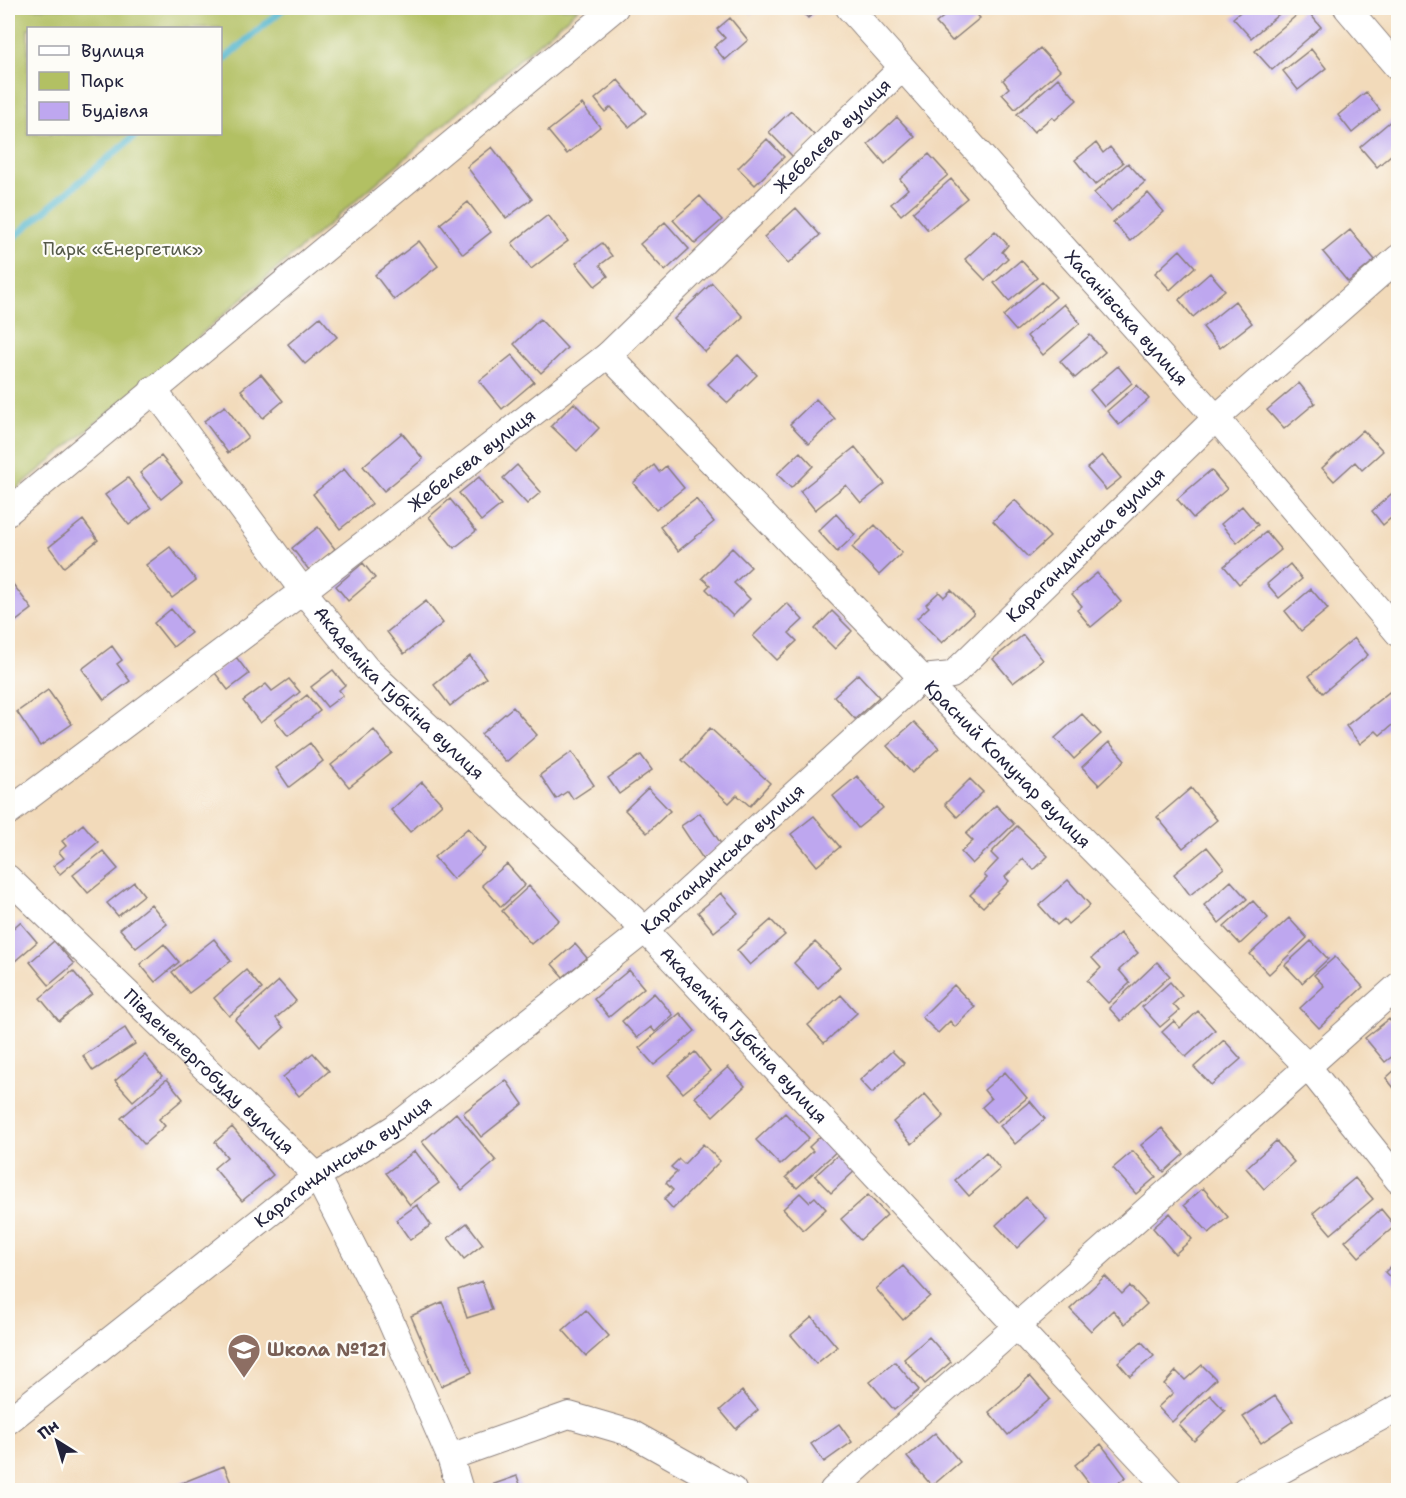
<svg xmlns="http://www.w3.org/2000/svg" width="1406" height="1498" viewBox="0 0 1406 1498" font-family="'Shantell Sans',sans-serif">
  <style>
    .green { fill: #b2c063; stroke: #6a714f; stroke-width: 1.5; fill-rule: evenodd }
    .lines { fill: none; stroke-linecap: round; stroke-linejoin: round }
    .stream { stroke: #4cb2cb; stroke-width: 7 }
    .building { fill: #bea7ef }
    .street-casing { stroke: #8a7e7a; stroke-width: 28 }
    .street { stroke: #fff; stroke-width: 26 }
    .labels { text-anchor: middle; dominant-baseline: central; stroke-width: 4.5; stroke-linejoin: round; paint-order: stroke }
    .street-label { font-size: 18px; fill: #22223b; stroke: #fdfcf7 }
    .park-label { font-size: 18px; fill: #545949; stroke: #fdfcf7 }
    .education-label { font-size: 18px; font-weight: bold; fill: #785e54; stroke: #fdfcf7; text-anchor: start }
  </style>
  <rect width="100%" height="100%" fill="#fdfcf7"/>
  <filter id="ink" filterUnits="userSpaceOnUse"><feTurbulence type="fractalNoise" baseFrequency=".0167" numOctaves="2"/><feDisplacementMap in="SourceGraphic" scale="12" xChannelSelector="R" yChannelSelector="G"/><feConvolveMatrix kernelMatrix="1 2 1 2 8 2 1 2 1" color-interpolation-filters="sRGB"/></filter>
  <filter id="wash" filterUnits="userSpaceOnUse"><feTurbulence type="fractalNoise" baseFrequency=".008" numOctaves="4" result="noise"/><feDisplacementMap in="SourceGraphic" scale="24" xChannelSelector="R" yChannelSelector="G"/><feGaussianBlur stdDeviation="1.35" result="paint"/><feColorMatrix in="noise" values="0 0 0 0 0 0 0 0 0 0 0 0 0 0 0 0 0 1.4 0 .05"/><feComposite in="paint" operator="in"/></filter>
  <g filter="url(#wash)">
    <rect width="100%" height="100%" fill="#f2daba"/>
    <path class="green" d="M8,8H579L148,380L8,496ZM28,28H220V134H28Z"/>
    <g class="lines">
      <path class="stream" d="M220,63L284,8
        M8,242L137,134"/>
    </g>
    <g id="blocks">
      <path class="building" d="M747,8H760L752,14Z
        M799,8H820L808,18Z
        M954,8H971L980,18L952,41L936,23Z
        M1245,8H1286L1251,38L1233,18Z
        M1305,8L1321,27L1272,70L1255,51Z
        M730,18L748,40L725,60L714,47L725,38L717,29Z
        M1040,48L1060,70L1015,109L1002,94L1009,88L1003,80Z
        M1311,49L1326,68L1298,90L1283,71Z
        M1058,78L1077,100L1055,120L1052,117L1034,132L1017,114Z
        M618,80L646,113L629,127L611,107L605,112L595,99Z
        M1366,92L1380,110L1352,133L1338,115Z
        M582,104L600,127L567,154L548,131Z
        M791,111L815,136L793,157L769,132Z
        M897,117L915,137L885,164L868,144Z
        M1393,119L1398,125V149L1377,167L1360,147Z
        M767,139L784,157L755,185L738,168Z
        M1096,143L1103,153L1110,147L1123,163L1095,185L1075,160Z
        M492,147L532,199L506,218L467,167Z
        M929,154L948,175L901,215L891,204L908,189L900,179Z
        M1128,163L1145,182L1111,211L1094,193Z
        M951,179L967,198L928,230L913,212Z
        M1148,193L1164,212L1130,241L1113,222Z
        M700,196L722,220L695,244L673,220Z
        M468,202L491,232L463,254L440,224Z
        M796,208L820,235L788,264L764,237Z
        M548,215L568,241L531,269L512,243Z
        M665,222L689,249L665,271L640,244Z
        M1350,230L1375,260L1348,282L1323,252Z
        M995,231L1008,245L1002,252L1008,258L985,280L965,259Z
        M419,241L438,266L394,300L375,275Z
        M602,243L612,256L600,265L608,276L595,286L576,263Z
        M1180,250L1195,267L1170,290L1155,273Z
        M1021,260L1037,278L1009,301L994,283Z
        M1210,273L1225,290L1193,317L1179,300Z
        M1042,282L1056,297L1016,331L1003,316Z
        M712,283L743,317L705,352L674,319Z
        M1235,301L1252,323L1220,348L1203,327Z
        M1064,304L1080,323L1043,355L1027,336Z
        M320,317L337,337L305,364L288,344Z
        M540,319L567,348L541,373L514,344Z
        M1090,335L1105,352L1075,378L1060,361Z
        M512,355L534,382L502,409L479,381Z
        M738,355L757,375L728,403L708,384Z
        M1118,366L1132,383L1104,407L1090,390Z
        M261,374L283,401L263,418L241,390Z
        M1299,383L1315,403L1284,429L1267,410Z
        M1137,385L1149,399L1119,425L1107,411Z
        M816,399L835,419L809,444L790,424Z
        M574,403L599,428L577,451L551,426Z
        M225,406L248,437L228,453L204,421Z
        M1363,430L1383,451L1362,470L1355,462L1334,481L1322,468Z
        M402,433L423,459L384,491L363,466Z
        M855,447L885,484L861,503L846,485L815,510L800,491Z
        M800,452L813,466L791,488L777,474Z
        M1102,455L1121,478L1106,490L1087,468Z
        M161,456L182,482L161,499L140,473Z
        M517,465L541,492L527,504L503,478Z
        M654,465L659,472L666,466L684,488L656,510L633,483Z
        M344,469L372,504L340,529L313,494Z
        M1211,470L1227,489L1193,518L1177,499Z
        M479,477L501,505L481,521L459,493Z
        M128,478L151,508L129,525L105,495Z
        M1398,488V512L1383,525L1372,511Z
        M450,499L476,531L454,548L429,517Z
        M696,499L714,522L678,551L660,527Z
        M1015,500L1050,537L1028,557L993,521Z
        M1242,506L1258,525L1237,543L1221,524Z
        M836,514L855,535L837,552L818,531Z
        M83,520L98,540L64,567L49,547Z
        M875,525L902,553L879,575L852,547Z
        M318,527L335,549L309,570L292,548Z
        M1266,532L1281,550L1239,584L1224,566Z
        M170,547L196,580L172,598L146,565Z
        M732,548L751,567L734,583L750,599L733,616L706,589L710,585L702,578Z
        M363,563L375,578L348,601L336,586Z
        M1290,564L1302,579L1279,598L1267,584Z
        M1097,573L1121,602L1091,627L1077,610L1082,606L1072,594Z
        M9,579L32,609L11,625L8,621Z
        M1311,589L1328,609L1301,631L1285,611Z
        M951,590L974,613L942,643L917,618L929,607L926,604L939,592L944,597Z
        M426,601L443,623L404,654L387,632Z
        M787,603L803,620L789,633L797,641L777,660L753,636Z
        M171,609L191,633L173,647L154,623Z
        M832,611L852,631L835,649L815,629Z
        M1023,635L1043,660L1013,683L993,659Z
        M1354,638L1368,655L1323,693L1309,676Z
        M112,646L122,660L117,664L130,681L104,700L82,669Z
        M470,656L486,678L450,706L434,685Z
        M236,657L249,674L228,690L215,673Z
        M333,670L345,685L339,690L343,695L327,707L311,687Z
        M858,674L879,697L855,719L834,696Z
        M289,679L300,692L260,723L243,701L266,684L272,691Z
        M1397,686L1398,688V723L1397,721L1380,735L1376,731L1360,744L1346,726Z
        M48,690L72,724L40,746L17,712Z
        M307,695L320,711L288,736L275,720Z
        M513,707L537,735L506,762L481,734Z
        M1082,714L1101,734L1074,759L1055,738Z
        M914,722L939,748L912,773L887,746Z
        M710,728L770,783L750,806L737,795L729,803L682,760Z
        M374,730L392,753L349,787L331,765Z
        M1109,742L1125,760L1099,785L1082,767Z
        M310,743L323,761L289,787L276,768Z
        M572,752L594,785L573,799L568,791L556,799L540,775Z
        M641,755L652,770L619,794L608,778Z
        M857,776L883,808L858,828L833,796Z
        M970,779L983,792L957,817L945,804Z
        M422,782L442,804L410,832L391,810Z
        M648,788L670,811L647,833L625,810Z
        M1191,788L1217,820L1183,848L1157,817Z
        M996,805L1014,824L972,864L961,852L973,841L966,834Z
        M700,813L722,845L703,859L681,826Z
        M814,816L840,847L817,866L791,834Z
        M83,824L98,842L60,874L53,866L64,858L59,852L66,846L62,841Z
        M1017,826L1048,856L1034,870L1023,859L1005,877L1009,881L983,907L970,895L987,878L984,875L998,860L991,853Z
        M468,828L486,849L453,879L434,857Z
        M1207,847L1224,868L1190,895L1174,874Z
        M103,851L118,869L88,893L73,875Z
        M507,864L525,885L501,907L482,885Z
        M1068,880L1090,905L1068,924L1064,919L1057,925L1039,905Z
        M1231,881L1247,899L1219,923L1204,905Z
        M134,882L144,895L118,916L107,903Z
        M529,886L559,920L531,944L502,911Z
        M721,893L738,913L714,932L698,912Z
        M1253,901L1268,918L1240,944L1224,927Z
        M151,904L167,924L136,948L120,929Z
        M1289,918L1307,938L1269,974L1250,954Z
        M771,920L785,935L750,965L737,950Z
        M20,922L37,942L8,967V933Z
        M1120,933L1138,953L1119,970L1130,983L1108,1003L1087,981L1101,968L1092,958Z
        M214,939L231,961L189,993L172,972Z
        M54,941L74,964L49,985L30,962Z
        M1311,941L1328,959L1302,983L1285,965Z
        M815,942L840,967L818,988L794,963Z
        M164,944L179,962L155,982L140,964Z
        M575,944L587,958L563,977L552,964Z
        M1335,957L1363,987L1319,1028L1300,1008L1324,986L1314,975Z
        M1157,962L1170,976L1121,1021L1109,1008Z
        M246,970L262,989L229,1016L214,998Z
        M629,970L644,988L609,1017L594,999Z
        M73,971L92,994L59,1021L40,998Z
        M279,981L296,1001L276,1018L284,1028L260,1049L235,1020Z
        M1170,982L1182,996L1173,1004L1179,1011L1160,1027L1142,1007Z
        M954,985L975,1007L955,1027L950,1021L938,1033L922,1017Z
        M654,993L673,1015L655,1032L651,1027L637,1038L622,1021Z
        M841,995L857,1013L824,1043L808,1025Z
        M1198,1011L1215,1030L1186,1057L1162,1032L1174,1021L1180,1028Z
        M680,1013L695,1031L654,1065L639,1048Z
        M1389,1019L1398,1031V1052L1385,1062L1365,1038Z
        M125,1028L135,1044L93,1071L83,1056Z
        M1224,1040L1241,1059L1211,1085L1194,1067Z
        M892,1051L904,1063L872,1093L860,1080Z
        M695,1052L710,1071L683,1093L668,1075Z
        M313,1053L329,1071L299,1096L283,1077Z
        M145,1055L162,1076L133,1101L115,1081Z
        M728,1067L745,1086L713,1116L695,1097Z
        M1398,1067V1093L1386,1078Z
        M1005,1072L1027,1098L996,1123L982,1107L991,1099L984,1090Z
        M167,1079L183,1099L159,1119L165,1126L144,1144L121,1118Z
        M506,1080L523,1104L481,1137L463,1113Z
        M925,1094L944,1116L912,1144L893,1122Z
        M1030,1101L1045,1119L1015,1144L1000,1126Z
        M456,1113L496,1161L462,1190L422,1142Z
        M785,1113L809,1138L780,1165L756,1140Z
        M232,1127L273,1175L242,1201L214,1168L227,1157L215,1142Z
        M1162,1128L1184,1154L1164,1172L1141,1145Z
        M826,1131L841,1147L797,1188L786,1177L813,1151L809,1147Z
        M1276,1141L1294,1162L1264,1189L1246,1168Z
        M703,1144L720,1161L673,1209L664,1199L673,1190L666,1183L677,1172L671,1167L679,1159L684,1164Z
        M415,1151L439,1183L410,1205L386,1173Z
        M842,1151L858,1168L831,1193L815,1176Z
        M1133,1151L1156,1177L1136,1194L1113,1168Z
        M986,1152L1000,1169L969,1196L955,1180Z
        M1355,1178L1373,1199L1331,1234L1313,1213Z
        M1203,1188L1228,1217L1209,1233L1184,1205Z
        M800,1193L809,1202L815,1197L826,1209L803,1230L783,1209Z
        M868,1195L887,1215L860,1240L841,1219Z
        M1026,1197L1047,1219L1017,1248L996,1225Z
        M417,1205L431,1225L410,1240L396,1220Z
        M1381,1209L1395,1226L1359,1257L1345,1241Z
        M1170,1213L1192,1239L1175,1254L1153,1228Z
        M467,1223L483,1244L464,1259L448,1238Z
        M1398,1260V1286L1385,1272Z
        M903,1266L930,1296L903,1320L876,1289Z
        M1105,1276L1122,1294L1130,1286L1147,1304L1125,1324L1113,1310L1091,1331L1070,1309Z
        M482,1281L492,1310L467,1318L458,1290Z
        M442,1302L472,1372L441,1386L411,1316Z
        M586,1310L609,1336L586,1356L563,1330Z
        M812,1317L837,1347L816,1364L791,1335Z
        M929,1337L951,1362L925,1384L904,1359Z
        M1142,1342L1154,1356L1130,1376L1118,1362Z
        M895,1362L919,1390L894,1410L870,1382Z
        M1202,1365L1216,1379L1172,1422L1158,1407L1173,1393L1164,1384L1176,1371L1185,1380Z
        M1030,1376L1050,1399L1008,1435L989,1412Z
        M742,1391L758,1410L736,1429L720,1410Z
        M1210,1395L1225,1411L1194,1441L1179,1425Z
        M1275,1396L1293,1421L1261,1443L1243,1417Z
        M839,1424L852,1442L824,1462L811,1444Z
        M935,1433L960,1462L932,1486L907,1457Z
        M1101,1444L1126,1477L1108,1490H1094L1075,1465Z
        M224,1466L234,1490H164Z
        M517,1476L522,1490H484L483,1488Z
        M1398,1481V1490H1387Z"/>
    </g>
  </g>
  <g filter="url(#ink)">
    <use href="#blocks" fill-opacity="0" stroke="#8a7e7a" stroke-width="1.5"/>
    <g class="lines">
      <g class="street-casing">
        <g id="street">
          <path id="s1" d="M849,8L1216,418L1398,633"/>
          <path d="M1347,8L1398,68"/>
          <path id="s2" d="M608,355L922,678L1308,1067L1398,1180"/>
          <path id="s3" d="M153,389L303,591L366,668L645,930L1170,1490"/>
          <path d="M8,512L615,8"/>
          <path id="s4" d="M8,812L303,591L608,355L902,68"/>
          <path id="s5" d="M8,878L317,1176L388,1315L450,1457L460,1490"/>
          <path id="s6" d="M8,1421L317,1176L394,1128L645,930L922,678L952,675L1216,418L1398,258"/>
          <path d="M450,1457L569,1415L631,1433L733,1490"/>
          <path d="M833,1490L1398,986"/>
          <path d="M1245,1490L1398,1408"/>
        </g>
      </g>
      <use href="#street" class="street"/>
    </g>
  </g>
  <defs>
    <g id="school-pin" transform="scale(1.725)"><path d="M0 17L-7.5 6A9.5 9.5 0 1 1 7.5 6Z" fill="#8d6e63" stroke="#fdfcf7"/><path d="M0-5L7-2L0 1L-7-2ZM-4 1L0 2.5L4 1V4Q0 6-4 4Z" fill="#fff"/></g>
  </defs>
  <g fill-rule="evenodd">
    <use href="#school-pin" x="244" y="1350"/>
  </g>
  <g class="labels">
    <g class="street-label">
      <text stroke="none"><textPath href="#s4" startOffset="1068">Жебелєва вулиця</textPath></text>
      <text stroke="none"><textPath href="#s1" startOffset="416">Хасанівська вулиця</textPath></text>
      <text stroke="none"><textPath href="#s4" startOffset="582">Жебелєва вулиця</textPath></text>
      <text stroke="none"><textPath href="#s6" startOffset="1396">Карагандинська вулиця</textPath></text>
      <text stroke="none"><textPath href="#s3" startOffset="392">Академіка Губкіна вулиця</textPath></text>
      <text stroke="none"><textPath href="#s2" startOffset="572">Красний Комунар вулиця</textPath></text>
      <text stroke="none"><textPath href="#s6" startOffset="910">Карагандинська вулиця</textPath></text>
      <text stroke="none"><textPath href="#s3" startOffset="878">Академіка Губкіна вулиця</textPath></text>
      <text stroke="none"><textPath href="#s5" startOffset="279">Південенергобуду вулиця</textPath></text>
      <text stroke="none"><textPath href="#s6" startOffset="424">Карагандинська вулиця</textPath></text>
    </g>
    <g class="park-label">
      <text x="123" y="249">Парк «Енергетик»</text>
    </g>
    <g class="education-label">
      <text x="267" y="1350">Школа №121</text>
    </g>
  </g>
  <rect width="1406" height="1498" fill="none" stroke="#fdfcf7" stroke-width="30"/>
  <rect x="27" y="27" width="195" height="108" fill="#fdfcf7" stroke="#a5a5ac" stroke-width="1.5"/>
  <rect x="39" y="46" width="30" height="9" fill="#ffffff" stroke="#a5a5ac" stroke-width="1.5"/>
  <text x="81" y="57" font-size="18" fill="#22223b">Вулиця</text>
  <rect x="39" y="72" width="30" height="18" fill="#b2c063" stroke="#a5a5ac" stroke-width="1.5"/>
  <text x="81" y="87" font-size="18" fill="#22223b">Парк</text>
  <rect x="39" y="102" width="30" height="18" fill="#bea7ef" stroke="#a5a5ac" stroke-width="1.5"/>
  <text x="81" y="117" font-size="18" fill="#22223b">Будівля</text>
  <g transform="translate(57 1441) rotate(323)" stroke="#fdfcf7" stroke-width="4.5" paint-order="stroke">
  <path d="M0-4.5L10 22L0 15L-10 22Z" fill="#22223b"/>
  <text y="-9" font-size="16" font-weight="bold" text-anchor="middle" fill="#22223b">Пн</text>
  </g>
</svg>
